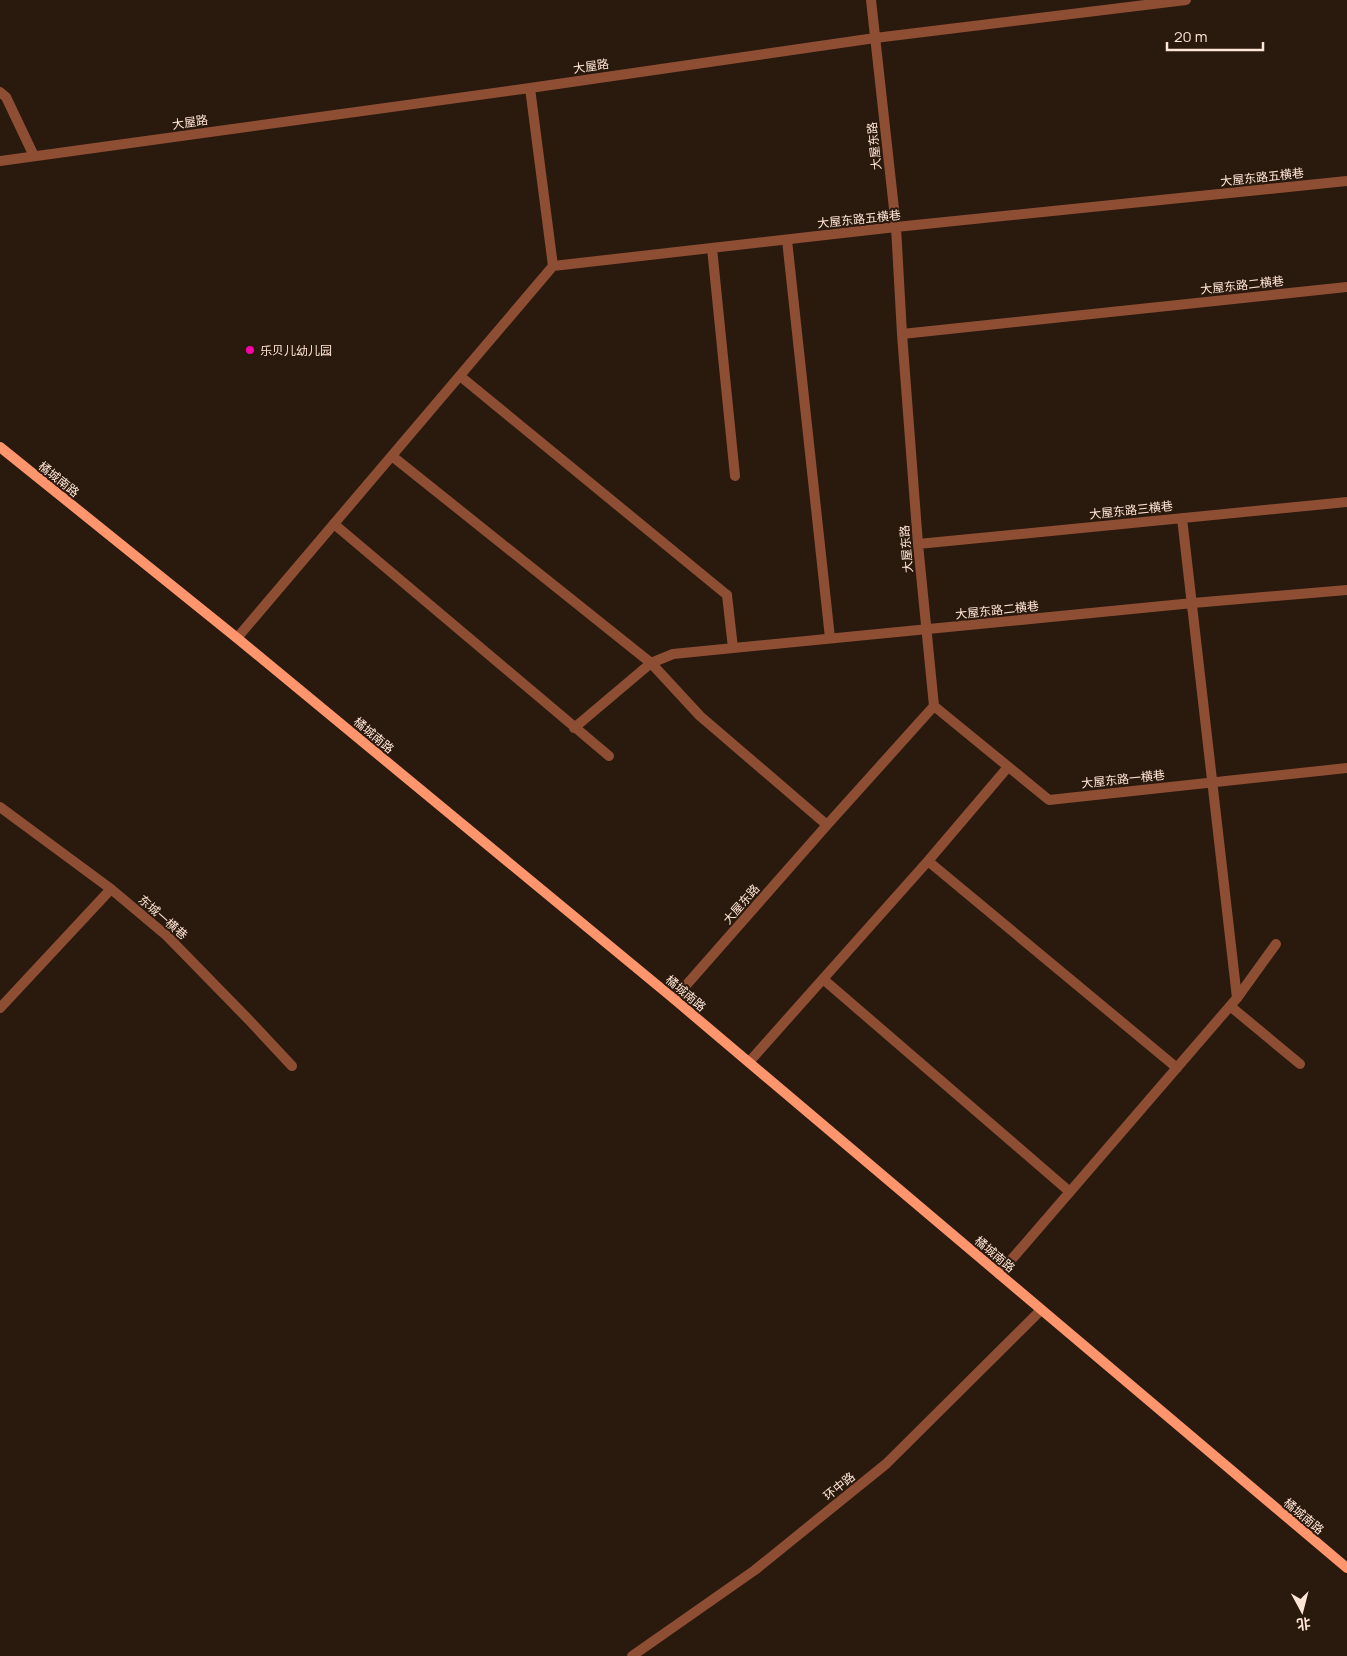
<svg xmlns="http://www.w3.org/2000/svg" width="1347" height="1656" viewBox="0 0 1347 1656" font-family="Manrope,'Noto Sans SC',sans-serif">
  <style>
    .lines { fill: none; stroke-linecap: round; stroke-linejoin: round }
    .lane { stroke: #8d4e34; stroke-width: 10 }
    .street { stroke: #8d4e34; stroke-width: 10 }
    .secondary { stroke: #ff956d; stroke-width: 10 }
    .poi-dot { fill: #ff02a6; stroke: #2a190d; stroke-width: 2 }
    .labels { text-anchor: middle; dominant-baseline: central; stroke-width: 4; stroke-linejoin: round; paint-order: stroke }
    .street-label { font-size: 12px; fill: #ffe5d6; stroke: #2a190d }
    .poi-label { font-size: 12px; fill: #ffe5d6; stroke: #2a190d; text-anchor: start }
  </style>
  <rect width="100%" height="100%" fill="#2a190d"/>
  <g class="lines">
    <path class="lane" d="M787,240L830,638
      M460,376L727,595
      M334,524L609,756
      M574,728L651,663
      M928,861L1177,1068
      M823,979L1070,1192
      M1230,1006L1300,1064
      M749,1062L928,861L1008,767
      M999,1274L1237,998L1276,944"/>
    <path class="street" d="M530,88L553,266L896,227L1347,181
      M0,92L6,97L34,156
      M0,161L530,88L875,38L1186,0
      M712,248L735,476
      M902,334L1347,287
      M392,456L651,663L700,716L827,825
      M1182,518L1237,998
      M918,544L1347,502
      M727,595L733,648
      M237,638L553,266
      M651,663L673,654L1193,603L1347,590
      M934,706L1049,800L1347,768
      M0,807L111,889L167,936L249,1020L292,1066
      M674,999L827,825L934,706L918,544L902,334L896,227L871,0
      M0,1008L111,889
      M632,1656L755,1570L886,1464L1041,1310"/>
    <path class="secondary" d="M0,447L237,638L674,999L1347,1568"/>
  </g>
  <circle class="poi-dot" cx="250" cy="350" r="5"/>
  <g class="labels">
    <g class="street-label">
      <text transform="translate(591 66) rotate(-8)">大屋路</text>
      <text transform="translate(190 122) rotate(-8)">大屋路</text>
      <text transform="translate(874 146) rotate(-96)">大屋东路</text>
      <text transform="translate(1262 177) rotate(-6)">大屋东路五横巷</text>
      <text transform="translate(859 219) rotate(-6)">大屋东路五横巷</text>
      <text transform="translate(1242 285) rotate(-6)">大屋东路二横巷</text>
      <text transform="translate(59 479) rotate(39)">橘城南路</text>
      <text transform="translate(1131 510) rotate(-6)">大屋东路三横巷</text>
      <text transform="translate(906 549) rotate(-95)">大屋东路</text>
      <text transform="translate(997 610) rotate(-6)">大屋东路二横巷</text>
      <text transform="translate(374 735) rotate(40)">橘城南路</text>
      <text transform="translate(1123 779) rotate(-6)">大屋东路一横巷</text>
      <text transform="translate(741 904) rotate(-49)">大屋东路</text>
      <text transform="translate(163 917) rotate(41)">东城一横巷</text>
      <text transform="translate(686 993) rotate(40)">橘城南路</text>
      <text transform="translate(995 1254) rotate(40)">橘城南路</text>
      <text transform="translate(839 1486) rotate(-39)">环中路</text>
      <text transform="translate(1304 1516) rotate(40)">橘城南路</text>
    </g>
    <g class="poi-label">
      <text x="260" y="350">乐贝儿幼儿园</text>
    </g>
  </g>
  <g transform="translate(1302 1611) rotate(173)" stroke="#2a190d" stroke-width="4" paint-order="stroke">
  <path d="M0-4L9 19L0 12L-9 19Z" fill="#ffe5d6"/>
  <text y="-8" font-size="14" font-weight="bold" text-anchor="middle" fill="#ffe5d6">北</text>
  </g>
  <path d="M1167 42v8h96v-8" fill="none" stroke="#ffe5d6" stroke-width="2.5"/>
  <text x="1174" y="42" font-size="15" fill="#ffe5d6" stroke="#2a190d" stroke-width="4" paint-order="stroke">20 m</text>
</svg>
